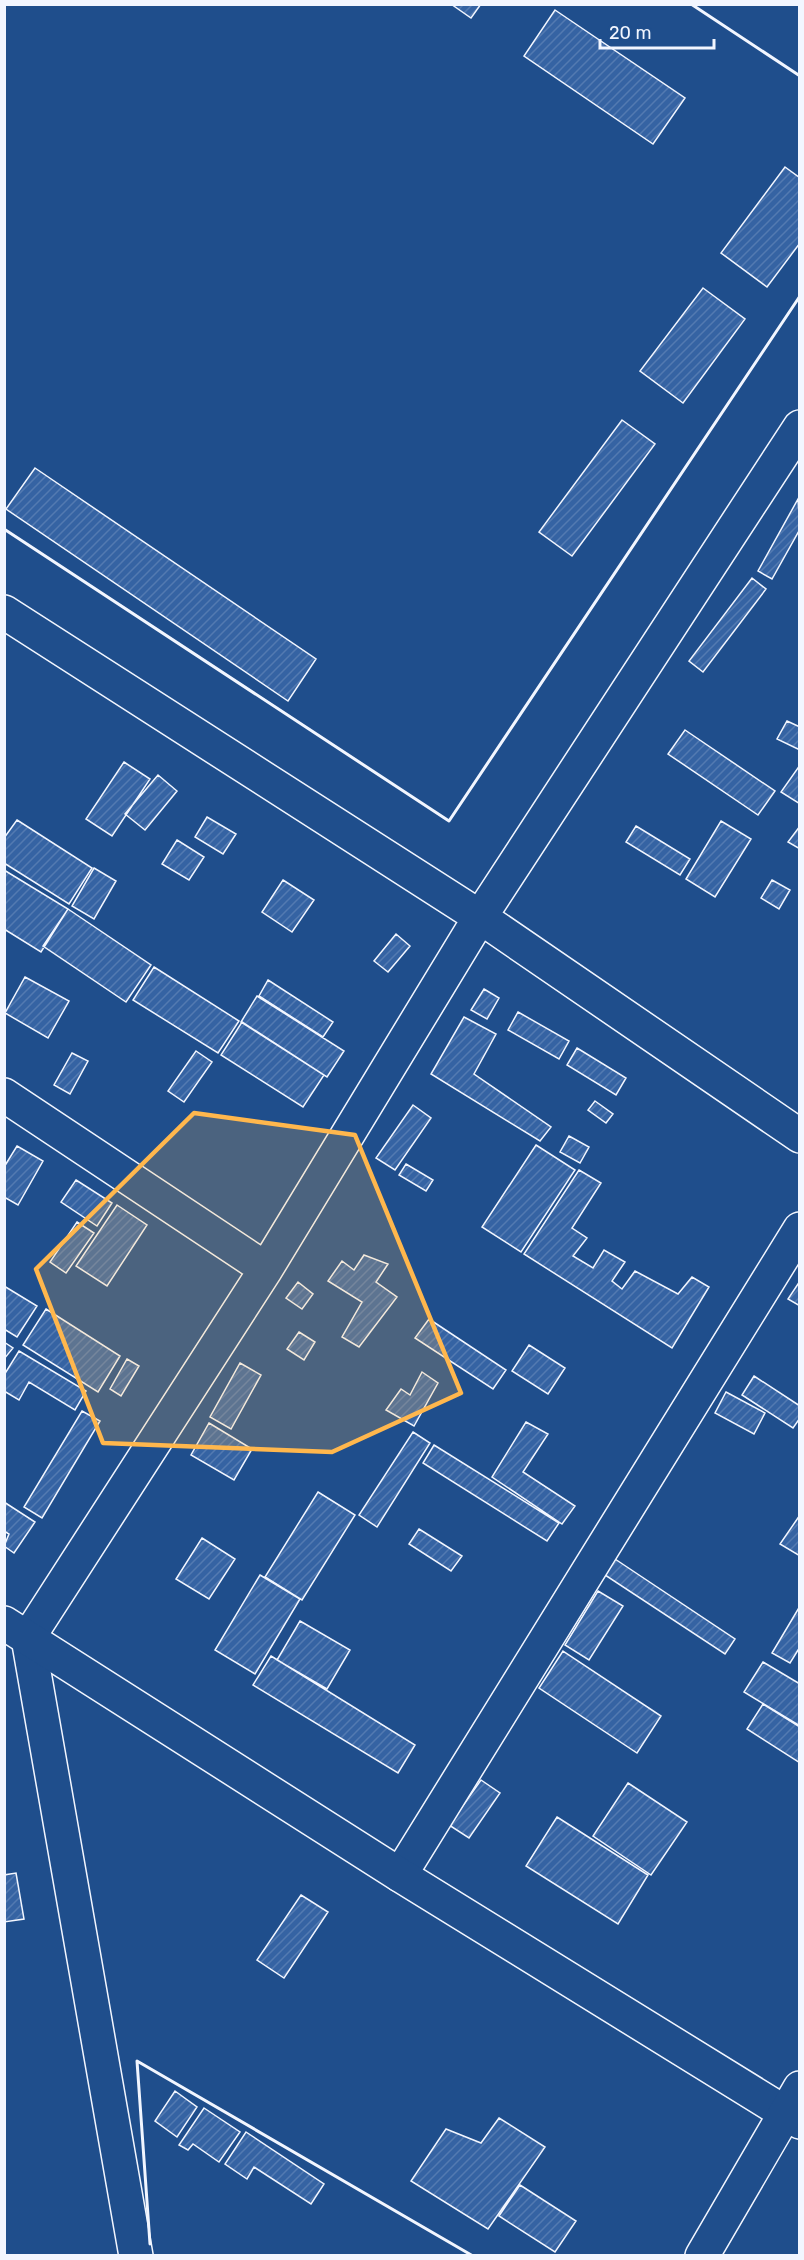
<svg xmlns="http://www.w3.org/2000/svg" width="804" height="2260" viewBox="0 0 804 2260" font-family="Rubik,sans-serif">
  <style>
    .building { fill: url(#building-hatch); stroke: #f2f6ff; stroke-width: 1.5 }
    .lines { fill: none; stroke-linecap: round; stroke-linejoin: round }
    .minor-casing { stroke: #f2f6ff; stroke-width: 36 }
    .tertiary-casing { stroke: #f2f6ff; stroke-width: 36 }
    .secondary-casing { stroke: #f2f6ff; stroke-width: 36 }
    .minor { stroke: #1f4e8c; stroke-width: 33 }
    .tertiary { stroke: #1f4e8c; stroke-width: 33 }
    .secondary { stroke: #1f4e8c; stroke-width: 33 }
    .wall { stroke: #f2f6ff; stroke-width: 3 }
    .marked { fill: #ffb74d; fill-opacity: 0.2; stroke: #ffb74d; stroke-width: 4.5; stroke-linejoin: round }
  </style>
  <defs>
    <pattern id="building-hatch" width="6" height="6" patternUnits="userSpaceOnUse" patternTransform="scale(1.5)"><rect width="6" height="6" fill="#3563a3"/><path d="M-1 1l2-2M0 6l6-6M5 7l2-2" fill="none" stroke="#537ab1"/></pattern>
  </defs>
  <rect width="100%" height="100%" fill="#1f4e8c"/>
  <path class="building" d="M451,4H481L471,18Z
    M555,10L685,98L653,144L524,56Z
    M785,167L800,178V243L767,287L721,253Z
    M703,288L745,319L683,403L640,371Z
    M622,420L655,444L572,556L539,532Z
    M35,468L316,659L288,701L6,509Z
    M798,499L800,529L772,579L758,571Z
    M752,578L766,589L703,672L689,661Z
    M787,721L800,727V750L777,739Z
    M685,730L775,791L758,815L668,754Z
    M124,762L150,779L112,836L86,819Z
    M800,765V804L781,792Z
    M158,775L177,791L145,830L125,814Z
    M207,817L236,834L223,854L195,837Z
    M17,820L92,868L69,904L4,863V838Z
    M721,821L751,839L715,897L686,879Z
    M636,826L690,859L680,875L626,842Z
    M800,826V849L788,842Z
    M177,840L204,857L189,880L162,864Z
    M94,868L116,881L94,919L72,906Z
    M4,870L68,909L41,952L4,929Z
    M283,880L314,900L292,932L262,912Z
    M772,880L790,890L779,909L761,898Z
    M68,909L151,965L126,1002L43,946Z
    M396,934L410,946L388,972L374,961Z
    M154,967L239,1021L218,1053L133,1000Z
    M25,977L69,1001L48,1038L5,1013Z
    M268,980L333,1022L323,1037L259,996Z
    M484,989L499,998L487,1019L471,1010Z
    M257,996L344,1051L327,1077L241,1022Z
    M518,1012L569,1041L559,1059L508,1030Z
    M464,1017L496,1034L474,1074L551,1127L540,1141L431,1074Z
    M242,1022L324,1075L303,1107L221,1055Z
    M577,1048L626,1078L616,1095L567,1065Z
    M196,1051L212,1062L184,1102L168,1091Z
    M72,1053L88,1061L70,1094L54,1085Z
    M595,1101L613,1114L606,1123L588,1110Z
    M413,1105L431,1118L395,1170L376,1158Z
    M569,1136L589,1147L580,1163L560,1152Z
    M536,1145L575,1170L521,1252L482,1227Z
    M17,1146L43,1161L18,1205L4,1197V1167Z
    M406,1164L433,1180L426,1191L399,1175Z
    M579,1170L601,1183L572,1228L587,1238L573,1256L593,1268L604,1250L625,1262L612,1281L622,1289L635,1271L678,1294L692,1277L709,1287L672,1348L524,1254Z
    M76,1180L112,1203L97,1226L61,1202Z
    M117,1205L147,1225L107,1286L76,1266Z
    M77,1222L94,1233L66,1273L50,1262Z
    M364,1255L388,1264L376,1282L397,1297L359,1347L342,1337L362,1302L328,1281L342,1261L354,1270Z
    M800,1281V1306L788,1299Z
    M298,1282L313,1294L302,1309L286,1298Z
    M4,1286L37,1306L17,1337L4,1329Z
    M46,1309L120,1356L98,1392L23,1345Z
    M429,1319L506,1370L493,1389L415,1338Z
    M299,1332L315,1342L304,1360L287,1349Z
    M4,1342L13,1348L4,1359Z
    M529,1345L565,1368L548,1394L512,1371Z
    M19,1351L86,1391L75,1410L29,1382L19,1400L4,1391V1375Z
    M127,1359L139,1366L121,1396L110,1389Z
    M240,1363L261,1375L231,1429L210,1417Z
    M422,1372L438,1383L414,1426L386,1410L401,1389L410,1395Z
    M754,1376L800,1406V1418L793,1428L742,1395Z
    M726,1392L765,1413L754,1434L715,1413Z
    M82,1411L100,1421L42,1518L24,1507Z
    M526,1422L548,1434L523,1472L575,1506L562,1524L492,1477Z
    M209,1423L252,1449L234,1480L191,1455Z
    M413,1432L430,1443L377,1527L359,1515Z
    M434,1445L559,1523L547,1541L423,1463Z
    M318,1492L355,1515L302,1600L265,1577Z
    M4,1502L35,1522L14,1553L4,1546L9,1534L4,1531Z
    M800,1515V1556L780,1544Z
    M419,1529L462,1556L451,1571L409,1544Z
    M202,1538L235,1559L209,1599L176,1579Z
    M615,1559L735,1639L725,1654L605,1575Z
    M260,1575L300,1599L255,1674L215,1650Z
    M598,1591L623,1606L589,1660L565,1645Z
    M800,1606V1647L790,1663L772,1653Z
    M300,1621L350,1650L327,1689L277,1660Z
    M563,1651L661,1716L637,1753L539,1688Z
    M271,1656L415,1745L398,1773L253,1685Z
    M763,1662L800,1684V1726L744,1692Z
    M763,1704L800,1727V1763L747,1729Z
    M481,1780L500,1793L469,1838L449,1825Z
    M628,1783L687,1822L651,1875L593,1836Z
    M557,1817L648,1875L618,1924L526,1866Z
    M16,1873L24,1919L4,1922V1875Z
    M301,1895L328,1912L284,1978L257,1960Z
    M175,2091L197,2107L177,2137L155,2121Z
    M204,2108L240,2132L219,2162L193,2144L188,2150L179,2145Z
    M499,2118L545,2147L488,2229L411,2181L446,2129L481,2143Z
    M246,2132L324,2184L311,2204L254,2167L247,2179L225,2164Z
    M520,2185L576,2221L555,2252L499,2216Z"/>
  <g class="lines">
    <g class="minor-casing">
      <path id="minor" d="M4,612L480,917L800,1136
        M4,1095L266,1269
        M400,1875L800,1229
        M136,2256L28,1638L266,1269L480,917L800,427"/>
    </g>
    <g class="tertiary-casing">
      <path id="tertiary" d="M4,1623L400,1875L800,2122"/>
    </g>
    <g class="secondary-casing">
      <path id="secondary" d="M702,2256L800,2088"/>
    </g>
    <use href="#minor" class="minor"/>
    <use href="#tertiary" class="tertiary"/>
    <use href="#secondary" class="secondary"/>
    <path class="wall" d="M691,4L800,76
      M4,529L449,821L800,296
      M150,2244L137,2061L473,2256"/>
  </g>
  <path class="marked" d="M194,1113L355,1135L461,1393L332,1452L103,1443L36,1269Z"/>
  <rect width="804" height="2260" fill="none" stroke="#f2f6ff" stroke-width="12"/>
  <path d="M600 39v9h114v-9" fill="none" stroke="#f2f6ff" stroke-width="3"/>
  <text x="609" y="39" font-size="18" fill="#f2f6ff" stroke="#1f4e8c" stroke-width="4.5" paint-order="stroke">20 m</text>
</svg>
